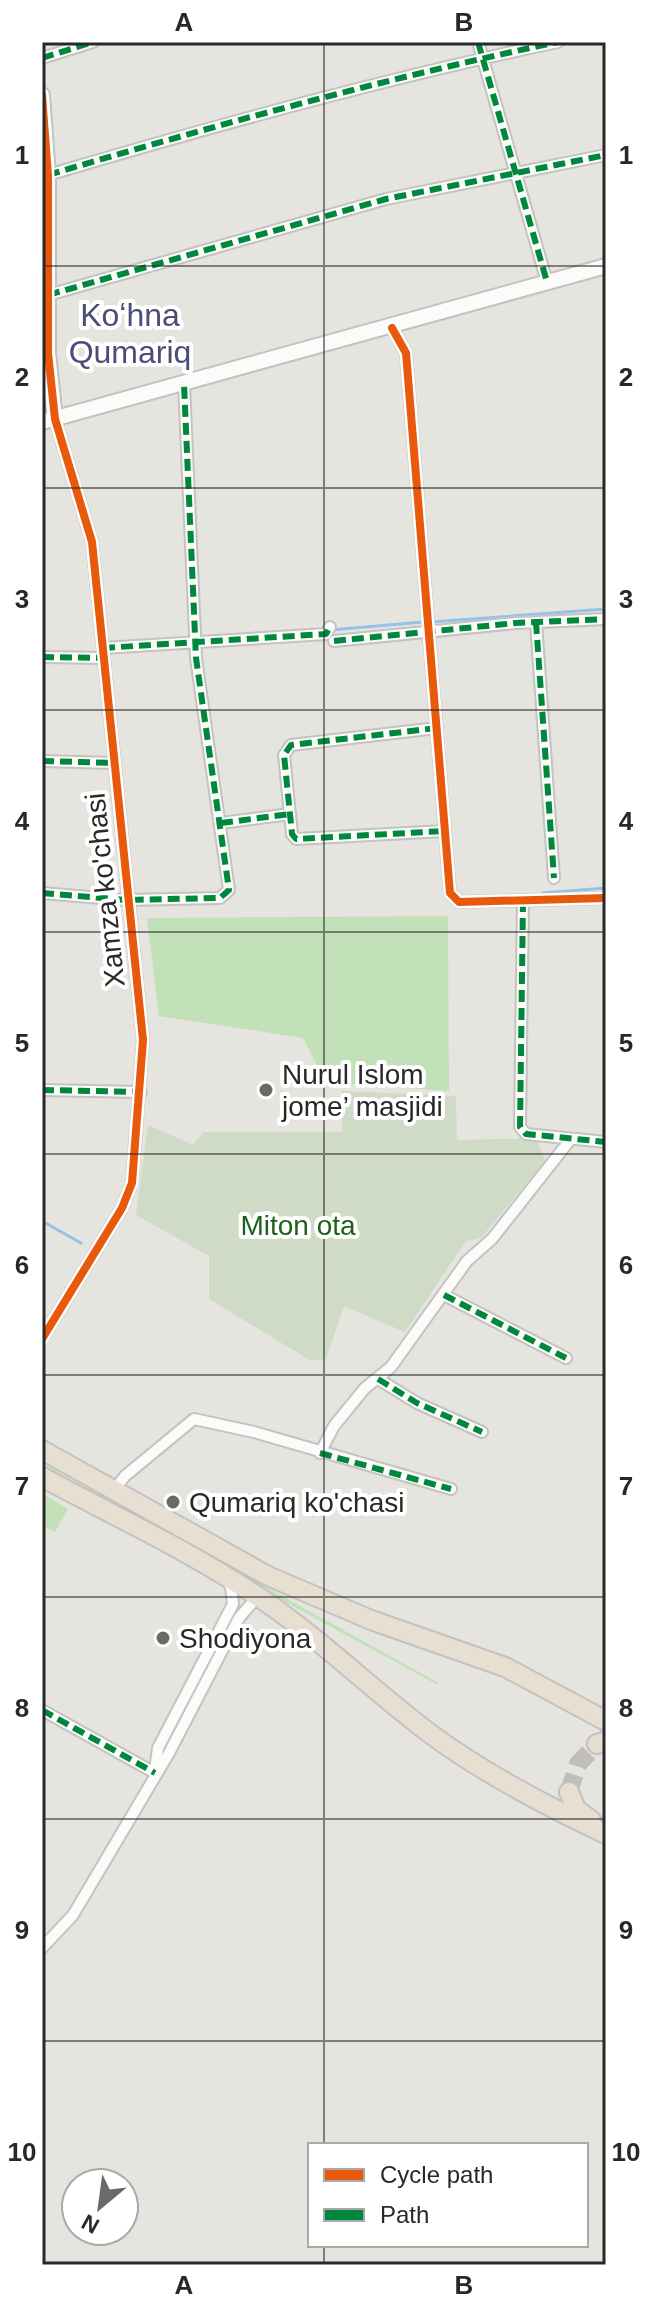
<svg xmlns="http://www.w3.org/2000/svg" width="648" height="2307" viewBox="0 0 648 2307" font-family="Arial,sans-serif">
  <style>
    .green { fill: #c2e1b8 }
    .cemetery { fill: #cfdbc6 }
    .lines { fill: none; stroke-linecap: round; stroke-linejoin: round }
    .stream { stroke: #94c3e6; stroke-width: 3 }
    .highway-tunnel { stroke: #c0beba; stroke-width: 18; stroke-dasharray: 18 9; stroke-linecap: butt }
    .street-casing { stroke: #c4c3c3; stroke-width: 14 }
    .secondary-casing { stroke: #c4c3c3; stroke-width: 18 }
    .highway-casing { stroke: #c3c2c0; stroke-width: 22 }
    .street { stroke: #fbfbfa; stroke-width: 10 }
    .secondary { stroke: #fbfbfa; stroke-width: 14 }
    .highway { stroke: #e8dfd3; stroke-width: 18 }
    .quiet { stroke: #00873e; stroke-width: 6; stroke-dasharray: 12 6; stroke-linecap: butt }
    .cycleway-casing { stroke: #fff; stroke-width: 13 }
    .cycleway { stroke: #e8590c; stroke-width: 8 }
    .grid { fill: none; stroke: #282828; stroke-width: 2; stroke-opacity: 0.55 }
    .poi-dot { fill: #6a6a68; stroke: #fff; stroke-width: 3 }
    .labels { text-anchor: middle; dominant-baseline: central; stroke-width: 8; stroke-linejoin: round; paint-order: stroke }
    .street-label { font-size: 28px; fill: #282828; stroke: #fff }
    .poi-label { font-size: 28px; fill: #282828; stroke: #fff; text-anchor: start }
    .park-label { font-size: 28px; fill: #1f611c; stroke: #fff }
    .quarter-label { font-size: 32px; fill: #4b4c77; stroke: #fff }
    .neatline { fill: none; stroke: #282828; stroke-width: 3 }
    .grid-label { font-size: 26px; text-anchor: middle; font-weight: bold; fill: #282828 }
  </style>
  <rect width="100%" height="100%" fill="#e6e4de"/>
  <path class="green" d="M448,916L449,1091L347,1084L334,1070L318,1067L303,1038L159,1016L147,918Z
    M42,1463L437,1682L438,1685L42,1470Z
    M42,1493L68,1509L55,1532L42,1525Z"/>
  <path class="cemetery" d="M342,1091L456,1096L457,1140L536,1138L545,1161L481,1238L466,1241L405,1332L344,1306L326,1359L311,1361L209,1299V1256L136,1215L148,1125L193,1145L203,1132H342Z"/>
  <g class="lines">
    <path class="stream" d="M431,622L606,609
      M331,630L423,622
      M542,893L606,888
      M42,1221L81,1243"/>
    <path class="highway-tunnel" d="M569,1792L578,1764L597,1744"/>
    <g class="street-casing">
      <path id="street" d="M478,42L547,282
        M42,58L93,42
        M48,175C216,125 387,78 558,42
        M48,295L386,199L606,155
        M392,328L406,353L450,893L459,902L606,898
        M536,622L554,878
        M334,641L516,623L606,619
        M103,648L326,634L330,627
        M42,657L104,658
        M437,728L291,745L284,755L292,834L296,839L445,831
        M42,761L113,763
        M221,823L290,814
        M42,893L126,900L220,898L229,890L196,658L184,384
        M523,900L520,1127L526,1134L606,1142
        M42,1090L141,1092
        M444,1295L566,1358
        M42,1339L122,1208L132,1183L143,1040L92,542L55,419
        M378,1379L417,1403L482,1432
        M320,1453L334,1426L365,1388L391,1367L467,1261L492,1239L570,1140
        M114,1490L125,1476L194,1419L254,1432L451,1489
        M42,1710L155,1773
        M155,1771L158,1748L233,1604L231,1586L226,1580
        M42,1948L73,1915L169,1753L239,1618L258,1596"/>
    </g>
    <g class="secondary-casing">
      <path id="secondary" d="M42,95L48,175V353L55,419
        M42,422L606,266"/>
    </g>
    <g class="highway-casing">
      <path id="highway" d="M42,1450L268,1576L371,1620L505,1667L606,1721
        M42,1477C114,1516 192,1552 260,1598C321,1639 373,1691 432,1735C485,1774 546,1806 606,1834
        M597,1744L606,1741
        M569,1792L576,1809L591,1820"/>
    </g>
    <use href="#street" class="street"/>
    <use href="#secondary" class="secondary"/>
    <use href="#highway" class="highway"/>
    <path class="quiet" d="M478,42L547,282
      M42,58L93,42
      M48,175C216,125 387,78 558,42
      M48,295L386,199L606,155
      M536,622L554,878
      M334,641L516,623L606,619
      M103,648L326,634L330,627
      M42,657L104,658
      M437,728L291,745L284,755L292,834L296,839L445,831
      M42,761L113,763
      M221,823L290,814
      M42,893L126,900L220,898L229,890L196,658L184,384
      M523,900L520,1127L526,1134L606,1142
      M42,1090L141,1092
      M444,1295L566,1358
      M378,1379L417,1403L482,1432
      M320,1453L451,1489
      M42,1710L155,1773"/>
    <g class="cycleway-casing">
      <path id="cycleway" d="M42,95L48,175V353L55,419L92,542L143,1040L132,1183L122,1208L42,1339
        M392,328L406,353L450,893L459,902L606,898"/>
    </g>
    <use href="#cycleway" class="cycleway"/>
  </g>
  <path class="grid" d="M324,42V2145M42,266H606M42,488H606M42,710H606M42,932H606M42,1154H606M42,1375H606M42,1597H606M42,1819H606M42,2041H606M324,2245V2265"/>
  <g class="poi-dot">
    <circle cx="266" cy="1090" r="8"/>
    <circle cx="173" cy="1502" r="8"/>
    <circle cx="163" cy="1638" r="8"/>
  </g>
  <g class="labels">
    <g class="street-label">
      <text transform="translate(105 890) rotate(-96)">Xamza ko'chasi</text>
    </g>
    <g class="poi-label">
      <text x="282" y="1074">Nurul Islom<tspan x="282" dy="32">jome’ masjidi</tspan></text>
      <text x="189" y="1502">Qumariq ko'chasi</text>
      <text x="179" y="1638">Shodiyona</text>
    </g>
    <g class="park-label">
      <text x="298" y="1225">Miton ota</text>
    </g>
    <g class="quarter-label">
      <text x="130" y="315">Koʻhna<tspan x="130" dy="37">Qumariq</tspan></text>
    </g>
  </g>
  <rect width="648" height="2307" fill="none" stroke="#ffffff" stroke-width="88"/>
  <rect x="308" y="2143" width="280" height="104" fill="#ffffff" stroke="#a9a9a9" stroke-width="2"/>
  <rect x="324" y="2169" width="40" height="12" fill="#e8590c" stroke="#a9a9a9" stroke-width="2"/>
  <text x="380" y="2183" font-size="24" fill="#282828">Cycle path</text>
  <rect x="324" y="2209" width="40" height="12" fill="#00873e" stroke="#a9a9a9" stroke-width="2"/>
  <text x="380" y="2223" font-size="24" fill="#282828">Path</text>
  <g transform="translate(100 2207) rotate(209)"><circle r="38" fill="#ffffff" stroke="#a9a9a9" stroke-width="2"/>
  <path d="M0-6L14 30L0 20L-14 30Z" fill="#6a6a68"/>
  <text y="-12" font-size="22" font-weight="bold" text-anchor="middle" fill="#282828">N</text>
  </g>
  <rect x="44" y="44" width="560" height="2219" class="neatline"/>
  <g class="grid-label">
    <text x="184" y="31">A</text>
    <text x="464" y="31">B</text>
    <text x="22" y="164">1</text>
    <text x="626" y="164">1</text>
    <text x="22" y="386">2</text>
    <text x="626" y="386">2</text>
    <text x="22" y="608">3</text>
    <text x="626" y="608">3</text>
    <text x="22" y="830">4</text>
    <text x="626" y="830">4</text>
    <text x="22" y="1052">5</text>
    <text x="626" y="1052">5</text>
    <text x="22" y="1274">6</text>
    <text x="626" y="1274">6</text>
    <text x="22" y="1495">7</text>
    <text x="626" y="1495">7</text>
    <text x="22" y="1717">8</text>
    <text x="626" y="1717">8</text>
    <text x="22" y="1939">9</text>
    <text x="626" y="1939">9</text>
    <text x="22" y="2161">10</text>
    <text x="626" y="2161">10</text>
    <text x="184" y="2294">A</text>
    <text x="464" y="2294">B</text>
  </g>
</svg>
